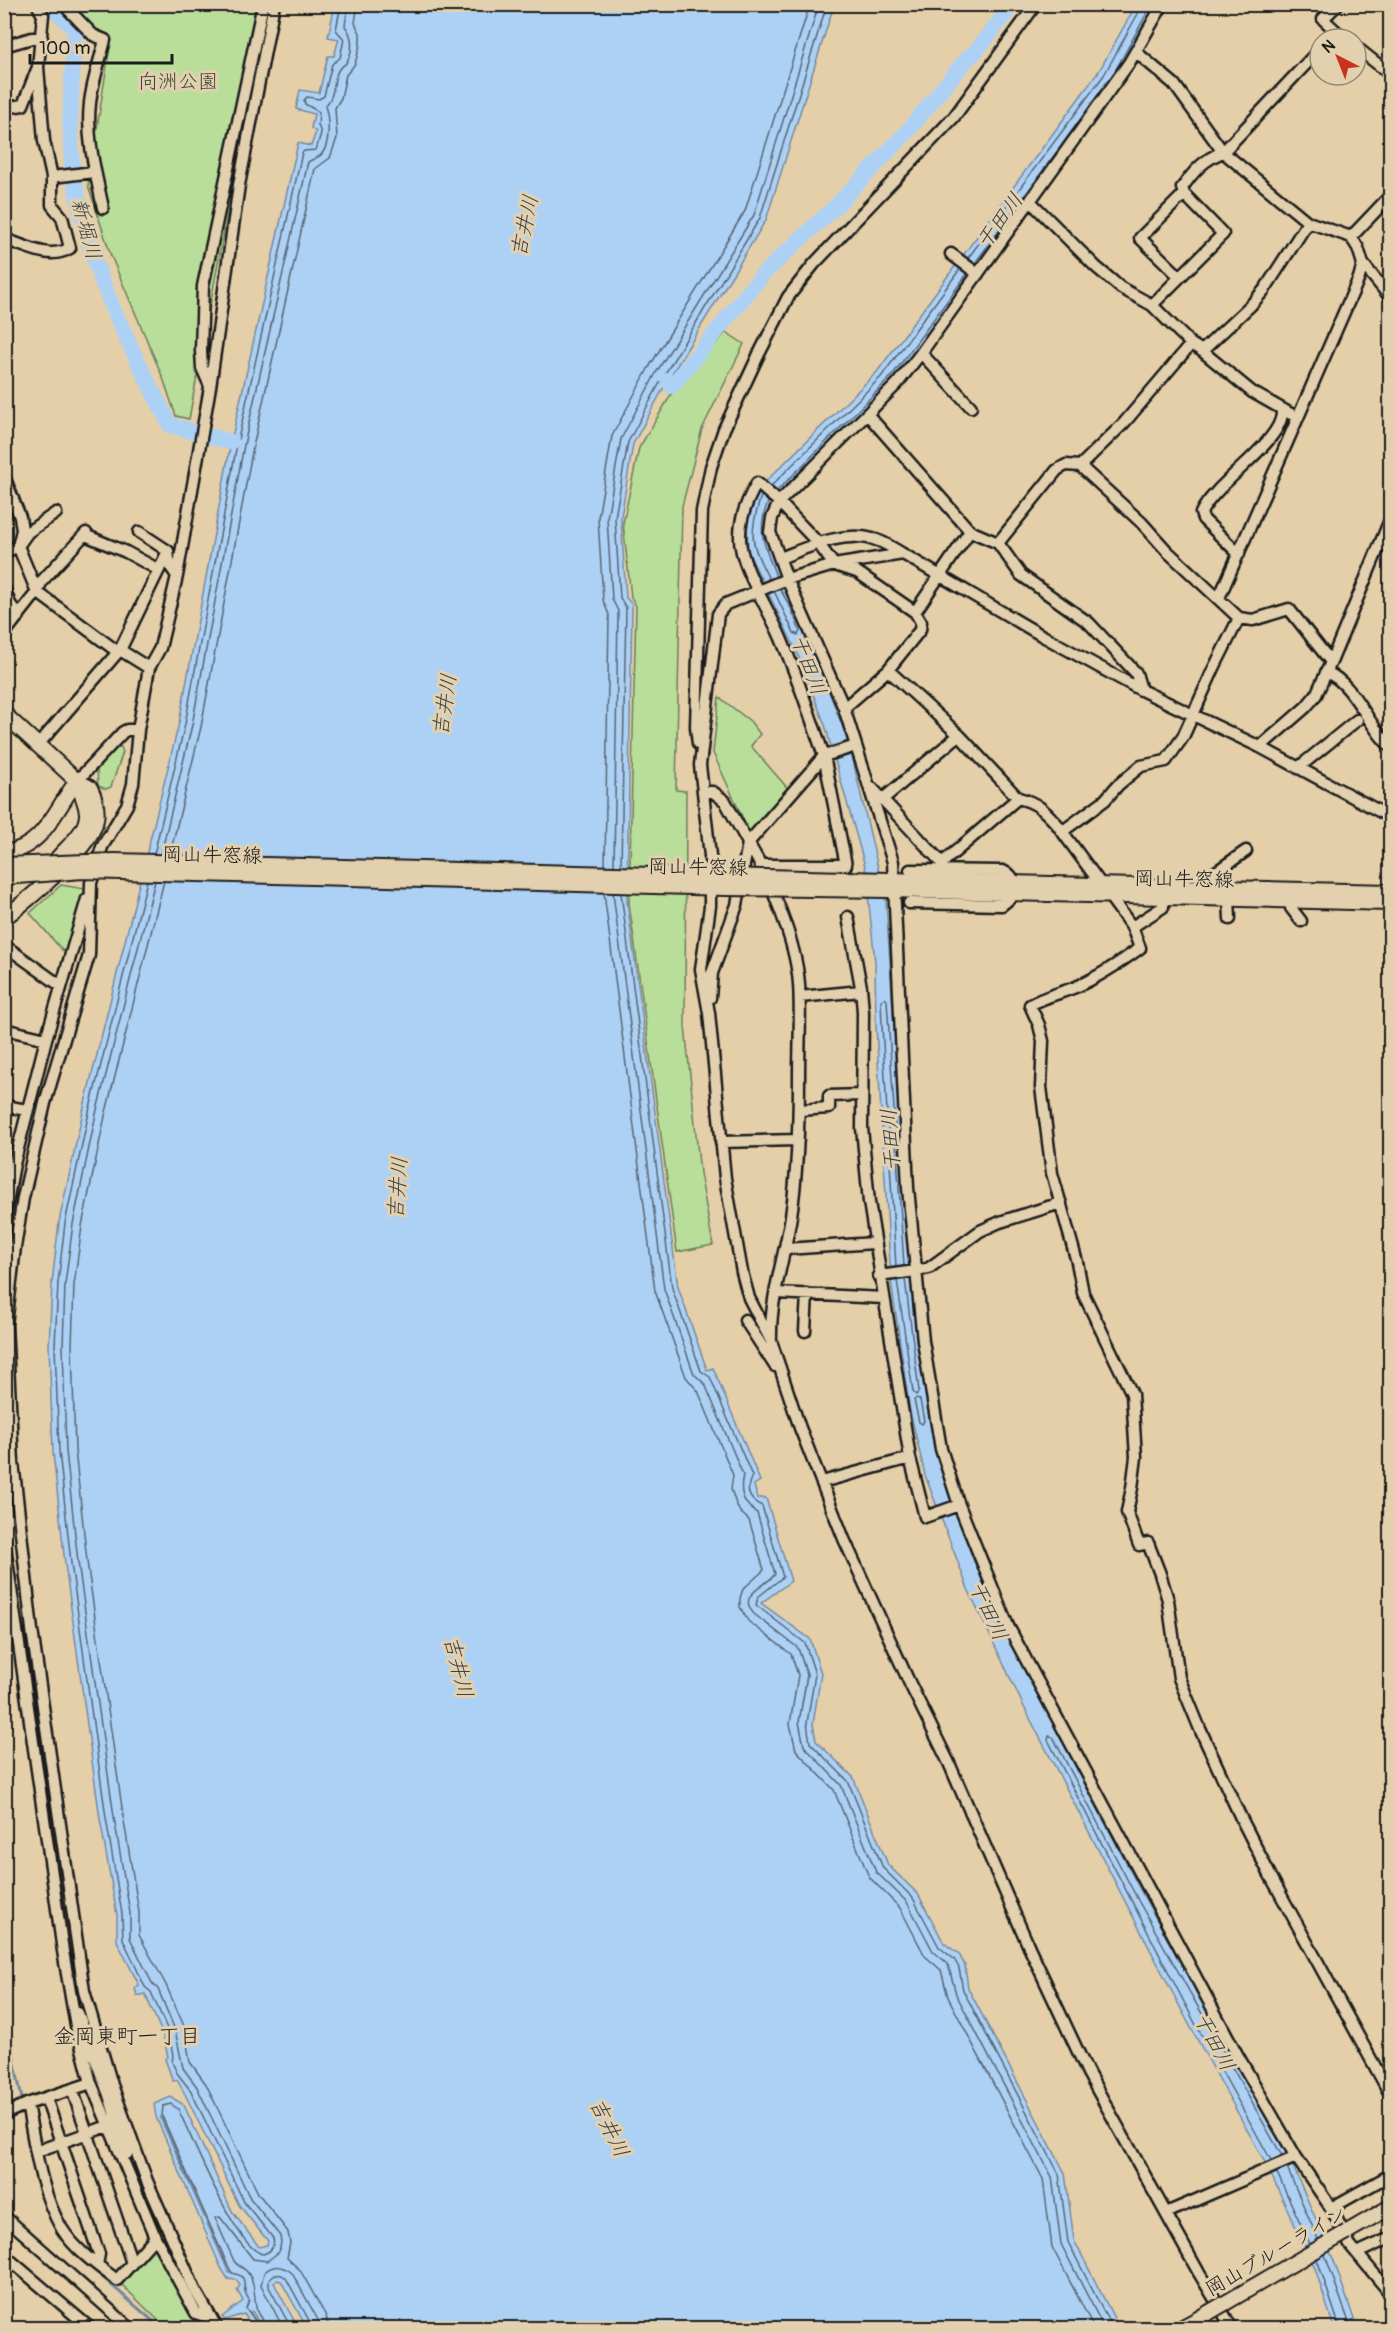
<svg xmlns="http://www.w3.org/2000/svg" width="1395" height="2333" viewBox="0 0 1395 2333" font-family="Pangolin,'Klee One',sans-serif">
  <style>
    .green { fill: #b8de9a; stroke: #6a7d5b; stroke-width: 1.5 }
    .water { fill: #add1f5; stroke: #73899e; stroke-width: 1.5; fill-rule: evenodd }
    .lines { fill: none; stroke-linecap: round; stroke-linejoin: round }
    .shore { stroke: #566473; stroke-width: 1.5 }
    .stream { stroke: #73899e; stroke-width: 3 }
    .river { stroke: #add1f5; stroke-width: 16 }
    .minor-casing { stroke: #1c1c1c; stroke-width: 15 }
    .major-casing { stroke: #1c1c1c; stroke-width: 18 }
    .minor { stroke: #e2d0ae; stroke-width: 10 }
    .major { stroke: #e2d0ae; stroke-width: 14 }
    .major-bridge-casing { stroke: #1c1c1c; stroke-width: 18; stroke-linecap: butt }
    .major-bridge { stroke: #e2d0ae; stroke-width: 14 }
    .labels { text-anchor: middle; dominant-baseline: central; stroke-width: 6; stroke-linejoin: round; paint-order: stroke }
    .park-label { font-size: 20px; fill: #3b4335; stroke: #e2d0ae }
    .street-label { font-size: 20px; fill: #1c1c1c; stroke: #e2d0ae }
    .water-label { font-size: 21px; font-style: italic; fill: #394047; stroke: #e2d0ae }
    .neighbourhood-label { font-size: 21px; fill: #1c1c1c; stroke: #e2d0ae }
  </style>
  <rect width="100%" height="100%" fill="#e5cfa9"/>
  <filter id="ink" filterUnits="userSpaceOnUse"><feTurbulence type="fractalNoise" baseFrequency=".0167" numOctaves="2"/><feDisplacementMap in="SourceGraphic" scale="12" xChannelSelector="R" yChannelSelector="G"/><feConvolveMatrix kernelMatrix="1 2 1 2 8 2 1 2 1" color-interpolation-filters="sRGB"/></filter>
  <g filter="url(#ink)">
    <path class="green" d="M72,5H266L189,419L176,416L163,378L111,256L88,185L110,46Z
      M726,332L744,344L702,429L682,506L676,790L686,791L685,1026L700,1173L713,1245L677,1252L629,903L636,606L631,597L623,523L639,448L672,393Z
      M719,697L750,721L760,734L751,746L790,791L750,834L713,753Z
      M118,746L121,747L123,752L111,787L106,789L98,786L97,768Z
      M61,885L85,889L68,952L62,950L30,913Z
      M153,2243L196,2324L203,2321L211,2328H166L119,2282Z"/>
    <path class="water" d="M335,5H834L766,220L668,380L633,444L621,517L626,598L632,604L627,901L678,1287L707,1370L713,1368L760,1481L754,1485L757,1498H766L791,1581L761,1603L810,1639L821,1673L813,1724L816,1741L853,1777L888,1865L918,1894L944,1943L959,1954L965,1966L968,1988L1065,2173L1074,2240L1119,2328H307L281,2281L277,2280L274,2282L275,2285L298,2328H262L252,2311L250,2313L260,2328H253L244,2314L225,2320L222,2317L243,2301L237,2290L240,2285L236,2280L228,2279L221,2268L156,2117L154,2104L171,2097L184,2105L232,2211L259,2247L267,2245L268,2241L239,2205L185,2094L177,2080L173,2081L165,2059L168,2057L163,2035L145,1994L137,1996L135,1988L139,1985L117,1941V1915L100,1819L65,1564L53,1452L49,1346L52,1283L59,1222L83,1111L179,723L231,442L298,143L311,146L316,132L311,128L314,114L296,109L300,90L319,93L328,56H334L339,39L328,37ZM160,2117L162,2119L231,2272L229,2273Z
      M1136,5H1159L1116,81L896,380L768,519L796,605L849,744L886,902L910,1266L926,1397L938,1460L974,1562L1012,1645L1145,1899L1288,2155L1334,2261L1357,2328H1334L1315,2268L1267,2166L1191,2028L1024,1707L968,1589L925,1475L910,1411L891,1281L876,1026L875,962L865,866L825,725L796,650L748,552L747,523L756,491L877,372L1099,71Z"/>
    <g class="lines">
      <path class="shore" d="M1115,71L1152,4
        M968,258L1104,75L1140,10L1141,4
        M975,263L1072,131
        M771,486L881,377L960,269
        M777,491L891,377L967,274
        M761,496C749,536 750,542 769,579
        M768,502C756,531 765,548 776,576
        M774,591L794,633L798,635L800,631L791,608L780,589
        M154,854L185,724L237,444L302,153L304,151L316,150L321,133L318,125L319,112L305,104L304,100L307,97L319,99L324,96L332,64L340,58L344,39L336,30L341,4
        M161,854L192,725L244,445L308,162C312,159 318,158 321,155C331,144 329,118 325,106C337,94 331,81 339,69C340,67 344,66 346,63C354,51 353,36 345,26L348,4
        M170,854L201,727L253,447L315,169L330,158L337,138L335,108L341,98L346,75L355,64L360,45V33L355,23L358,4
        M605,865L609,615L603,600L598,518L612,436L648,369L745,211L810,4
        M614,866L618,611L612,599L607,518L621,439L656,373L754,215L819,4
        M621,866L626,608L620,598L615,518L628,442L663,377L760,218L827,4
        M147,881L89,1112L65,1223L58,1283L55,1346L59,1451L71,1563L106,1818L122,1914L123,1939L145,1987L151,1992L169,2033L173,2056L172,2062L177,2073L191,2091L244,2202L273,2238C275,2246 271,2252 263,2254C237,2251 191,2135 178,2109L171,2104L163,2106L162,2116L227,2265L232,2273C247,2276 243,2280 245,2291C245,2294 248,2297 249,2300L246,2308L257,2323L258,2328
        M155,881L96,1114L73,1224L65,1284L63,1346L66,1451L78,1562L114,1817L130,1913V1938L152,1983L158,1989L175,2030L183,2068L197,2087L250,2198L280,2236L281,2242L279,2252L267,2261L253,2259L220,2217L215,2218L234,2261C238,2267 244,2267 248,2273C255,2283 254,2295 256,2306C257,2314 265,2319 265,2328
        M164,881L105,1116L82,1226L74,1285L72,1346L75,1450L87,1561L123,1815L139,1912V1935L166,1985L184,2026L190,2062L206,2084L258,2193L288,2232L290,2243L287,2258L300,2270L326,2316L329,2328
        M604,893L655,1291L686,1377L698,1391L733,1475L731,1489L736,1504L740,1512L749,1520L764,1570L743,1589L740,1598V1607L748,1621L791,1654L798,1675L790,1724L796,1750L834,1790L869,1877L900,1908L925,1956L941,1970L948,1997L1043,2179L1052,2247L1094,2328
        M613,893L664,1289L694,1374L705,1384L743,1475C739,1491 742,1504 757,1513L775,1574C766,1587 736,1594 754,1614L798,1648L807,1675L799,1722L804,1746L841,1785L876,1872L907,1902L933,1951L948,1964L956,1994L1052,2177L1061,2244L1104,2328
        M621,893L672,1288L701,1371L710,1377L752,1476C745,1490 748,1500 762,1506L783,1577L758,1597L756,1605L805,1643L815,1674L807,1723L810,1743L848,1781L883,1868L913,1898L939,1947L954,1959L959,1968L963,1990L1059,2174L1068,2242L1112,2328
        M896,1267L882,1026L881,1000L884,998L887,1000L904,1266
        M897,1280L913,1392L916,1395L919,1391L905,1279
        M917,1398L920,1400L924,1421L922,1424L919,1422L914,1400Z
        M1271,2160L1196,2025L1048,1740L1049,1736L1053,1737L1139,1902L1282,2156
        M1287,2168L1318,2239
        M1277,2173L1310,2244
        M1325,2255L1351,2328
        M1317,2259L1340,2328
        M283,2328L261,2285L264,2273C272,2264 283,2265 292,2273L318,2320L320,2328
        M291,2328L269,2287V2279L275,2274L282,2275L286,2278L311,2324L312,2328"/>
      <path class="stream" d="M4,1873L9,1888L8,1950L4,1957
        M4,2010L22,2099
        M4,2247L16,2259
        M85,2262L161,2328
        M72,2328L74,2324"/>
      <path class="river" d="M50,4L75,30C72,83 66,136 76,189C91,274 131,349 170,425L191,431
        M668,380L672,386L764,273L836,206L907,132L965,61L977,50L1013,4
        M209,436L231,442"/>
      <g class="minor-casing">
        <path id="minor" d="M63,4L93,35L105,40C100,60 92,83 90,103C86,139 96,174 103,208
          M1337,32L1346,39
          M1329,39L1337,32L1323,19L1338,4
          M4,46L32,38H42
          M1356,47L1390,74
          M1136,52L1174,84L1223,152L1308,222L1351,237L1358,248L1363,264L1390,297
          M4,108L23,105L38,67
          M52,177L94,172
          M1184,194L1182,188C1193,172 1204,159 1223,152L1320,49
          M1030,201L1096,267L1121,288L1152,305L1191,344L1202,351L1252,392L1298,418
          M1351,237L1390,196
          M4,239C24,245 50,261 70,248L62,217L52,205V177L44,141L38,67L43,15L39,8L40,4
          M951,254L978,274
          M1152,305L1223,234L1184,194L1140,238L1180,277
          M1202,351L1251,305L1265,289L1308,222
          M921,353L971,407
          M210,386L202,368L201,351L203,286L263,4
          M868,415L970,531
          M1080,466L1142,523L1167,551L1239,618L1253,620L1289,609L1331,662L1316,695L1306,707L1260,747
          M4,476L20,517L22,530L18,546L37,592L118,652L120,650L149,668
          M139,532L168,551L170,566L177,576
          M85,535L126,552L159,570
          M998,543L1021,575L1089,623L1136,673L1141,690
          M4,553L18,546L28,532L56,513
          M1239,554L1203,519L1201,513C1215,482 1285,441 1282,410
          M780,558C809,547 841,531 873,539C883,541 894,549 903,554
          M4,588L10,604L19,616
          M1219,598L1359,278L1363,264
          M4,634L37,592L42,581L86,533
          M120,650L168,551
          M1331,662L1390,520
          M888,670L959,735L1018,798C1036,802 1044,810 1056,823L1132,927L1140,948C1121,962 1100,976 1078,986C1062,993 1045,996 1030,1005L1039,1025L1043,1041L1041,1087L1052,1173L1077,1262L1083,1293L1132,1394L1136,1457L1132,1488L1127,1512L1139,1545L1148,1543L1160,1574L1168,1600L1179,1678L1200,1729L1241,1818L1270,1875L1390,2094
          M1326,672C1355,684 1367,725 1390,746
          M844,708L888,670L920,630L921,622L915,612L970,531L998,543L1057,470L1066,465L1080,466L1124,423L1191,344
          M698,744L696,727L702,511L711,467L724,429L758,356L788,297L814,264L954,117L1036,4
          M38,745L118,652
          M856,746L824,756C810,716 797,675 780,636C769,610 740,565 740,539C739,519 747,500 757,483L779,502L818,543L834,565L857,572L915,612
          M1298,768L1357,720
          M77,781L123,732L127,730H138
          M872,788L942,863L1018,798
          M703,792H713L725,801L748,843L737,905L712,973L710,998
          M883,799L959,735
          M1063,831L1105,800L1118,785L1141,766L1166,761L1183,737L1214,668L1239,618
          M762,865H846L824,756
          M910,870L1003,871L1010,875L1016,883
          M1205,888L1207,878L1246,851
          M1229,899L1230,919
          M1292,901L1291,908L1301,921
          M909,903L1002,905L1015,894
          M848,917L861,987L863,1012L862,1128L869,1202L910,1458L925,1517L959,1505L1008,1626L1238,2056L1296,2157L1331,2208L1350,2245L1390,2293
          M1132,927L1163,907V898
          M4,945L61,986
          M800,997L861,991
          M4,1029L46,1039L87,899
          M4,1106L27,1110
          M799,1110L829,1108V1096L862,1095
          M721,1142L798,1140
          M4,1219L14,1164L46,1039
          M786,1249L874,1243
          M879,1276L916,1271L929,1268L980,1231L1000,1222L1061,1203
          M776,1293L884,1298
          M745,1320L775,1366
          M805,1331L807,1294
          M771,1338C770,1297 785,1256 791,1216C798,1169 799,1123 799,1075C799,1045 801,1014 799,984C796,942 770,878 748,843L824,756
          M822,1482L910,1458
          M959,1505L941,1449L923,1341L908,1188L893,862L844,708L787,579L770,532L772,518L779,502L897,384L921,353L1129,63L1163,4
          M4,1540L63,1951L76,2026L91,2083
          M78,2013L109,2095L127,2154
          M72,2089L132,2263
          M46,2098L99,2254L97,2265
          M4,2114L27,2104L91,2083L155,2237L117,2280C98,2266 75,2250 62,2229C40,2192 35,2145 27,2104
          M37,2151L108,2126
          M1331,2208L1390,2175
          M1166,2213L1296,2157
          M4,2216L130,2328
          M155,2237L196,2313L210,2318
          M1357,2253L1390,2238
          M4,2255L90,2328
          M217,2328L195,2290L147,2181L112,2085L84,1991L32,1630L13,1462L6,1325L15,1247L23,1198L45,1103L89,955L91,883L102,847L127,805L133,784L138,730L149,668L160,648L177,576L210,387L239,185L274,4
          M1232,2328L1199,2273L1088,2073L1029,1947L949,1763L910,1684L844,1539L800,1428L771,1341L749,1298L742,1272L725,1178L709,1013L701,969L710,906V856L700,765L718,614L726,604L787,579L834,565L903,554L1041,635L1141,690L1260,747L1390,817"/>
      </g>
      <g class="major-casing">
        <path id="major" d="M4,714L77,781L90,788C96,800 99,811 95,824C87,851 28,900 4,918
          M4,853C44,848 55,809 77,781
          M57,859C67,847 88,831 87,813C86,802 80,791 77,781
          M692,876H725
          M888,880L1390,892
          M692,887L725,888
          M889,890L1390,903
          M1347,2232L1390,2207
          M1181,2328L1196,2320"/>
      </g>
      <use href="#minor" class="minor"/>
      <use href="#major" class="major"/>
      <g class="major-bridge-casing">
        <path id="major-bridge" d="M4,865L115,861L692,876
          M725,876L888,880
          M4,877L83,871L692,887
          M725,888L889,890
          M1196,2320L1347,2232"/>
      </g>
      <use href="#major-bridge" class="major-bridge"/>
    </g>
  </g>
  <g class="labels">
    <g class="park-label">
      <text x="178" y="81">向洲公園</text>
    </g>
    <g class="street-label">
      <text transform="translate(212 855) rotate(1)">岡山牛窓線</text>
      <text transform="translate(698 867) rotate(1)">岡山牛窓線</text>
      <text transform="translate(1184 879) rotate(1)">岡山牛窓線</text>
      <text transform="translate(1276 2251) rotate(-30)">岡山ブルーライン</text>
    </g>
    <g class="water-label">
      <text transform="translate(1000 221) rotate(-54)">干田川</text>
      <text transform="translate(525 226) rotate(-78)">吉井川</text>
      <text transform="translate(86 229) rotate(75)">新堀川</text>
      <text transform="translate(808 665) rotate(69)">干田川</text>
      <text transform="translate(445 705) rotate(-82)">吉井川</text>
      <text transform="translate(891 1140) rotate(-94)">干田川</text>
      <text transform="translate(398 1188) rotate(-86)">吉井川</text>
      <text transform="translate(988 1611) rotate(65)">干田川</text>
      <text transform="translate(458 1667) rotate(76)">吉井川</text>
      <text transform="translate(1214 2042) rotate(62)">干田川</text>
      <text transform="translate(609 2128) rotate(64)">吉井川</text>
    </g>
    <g class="neighbourhood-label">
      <text x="127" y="2036">金岡東町一丁目</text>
    </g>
  </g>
  <rect width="1395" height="2333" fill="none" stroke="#e2d0ae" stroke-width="24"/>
  <rect x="12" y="12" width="1371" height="2309" fill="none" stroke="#1c1c1c" stroke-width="2" filter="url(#ink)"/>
  <g transform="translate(1338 57) rotate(318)"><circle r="28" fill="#e2d0ae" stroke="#938874" stroke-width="1.5"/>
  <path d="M0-4.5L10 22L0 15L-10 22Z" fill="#c8321e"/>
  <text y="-9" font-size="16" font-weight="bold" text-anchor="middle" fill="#1c1c1c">N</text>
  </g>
  <path d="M30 54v9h142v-9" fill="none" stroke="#1c1c1c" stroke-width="3"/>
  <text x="39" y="54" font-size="18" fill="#1c1c1c" stroke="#e2d0ae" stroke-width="4.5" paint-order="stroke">100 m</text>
</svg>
